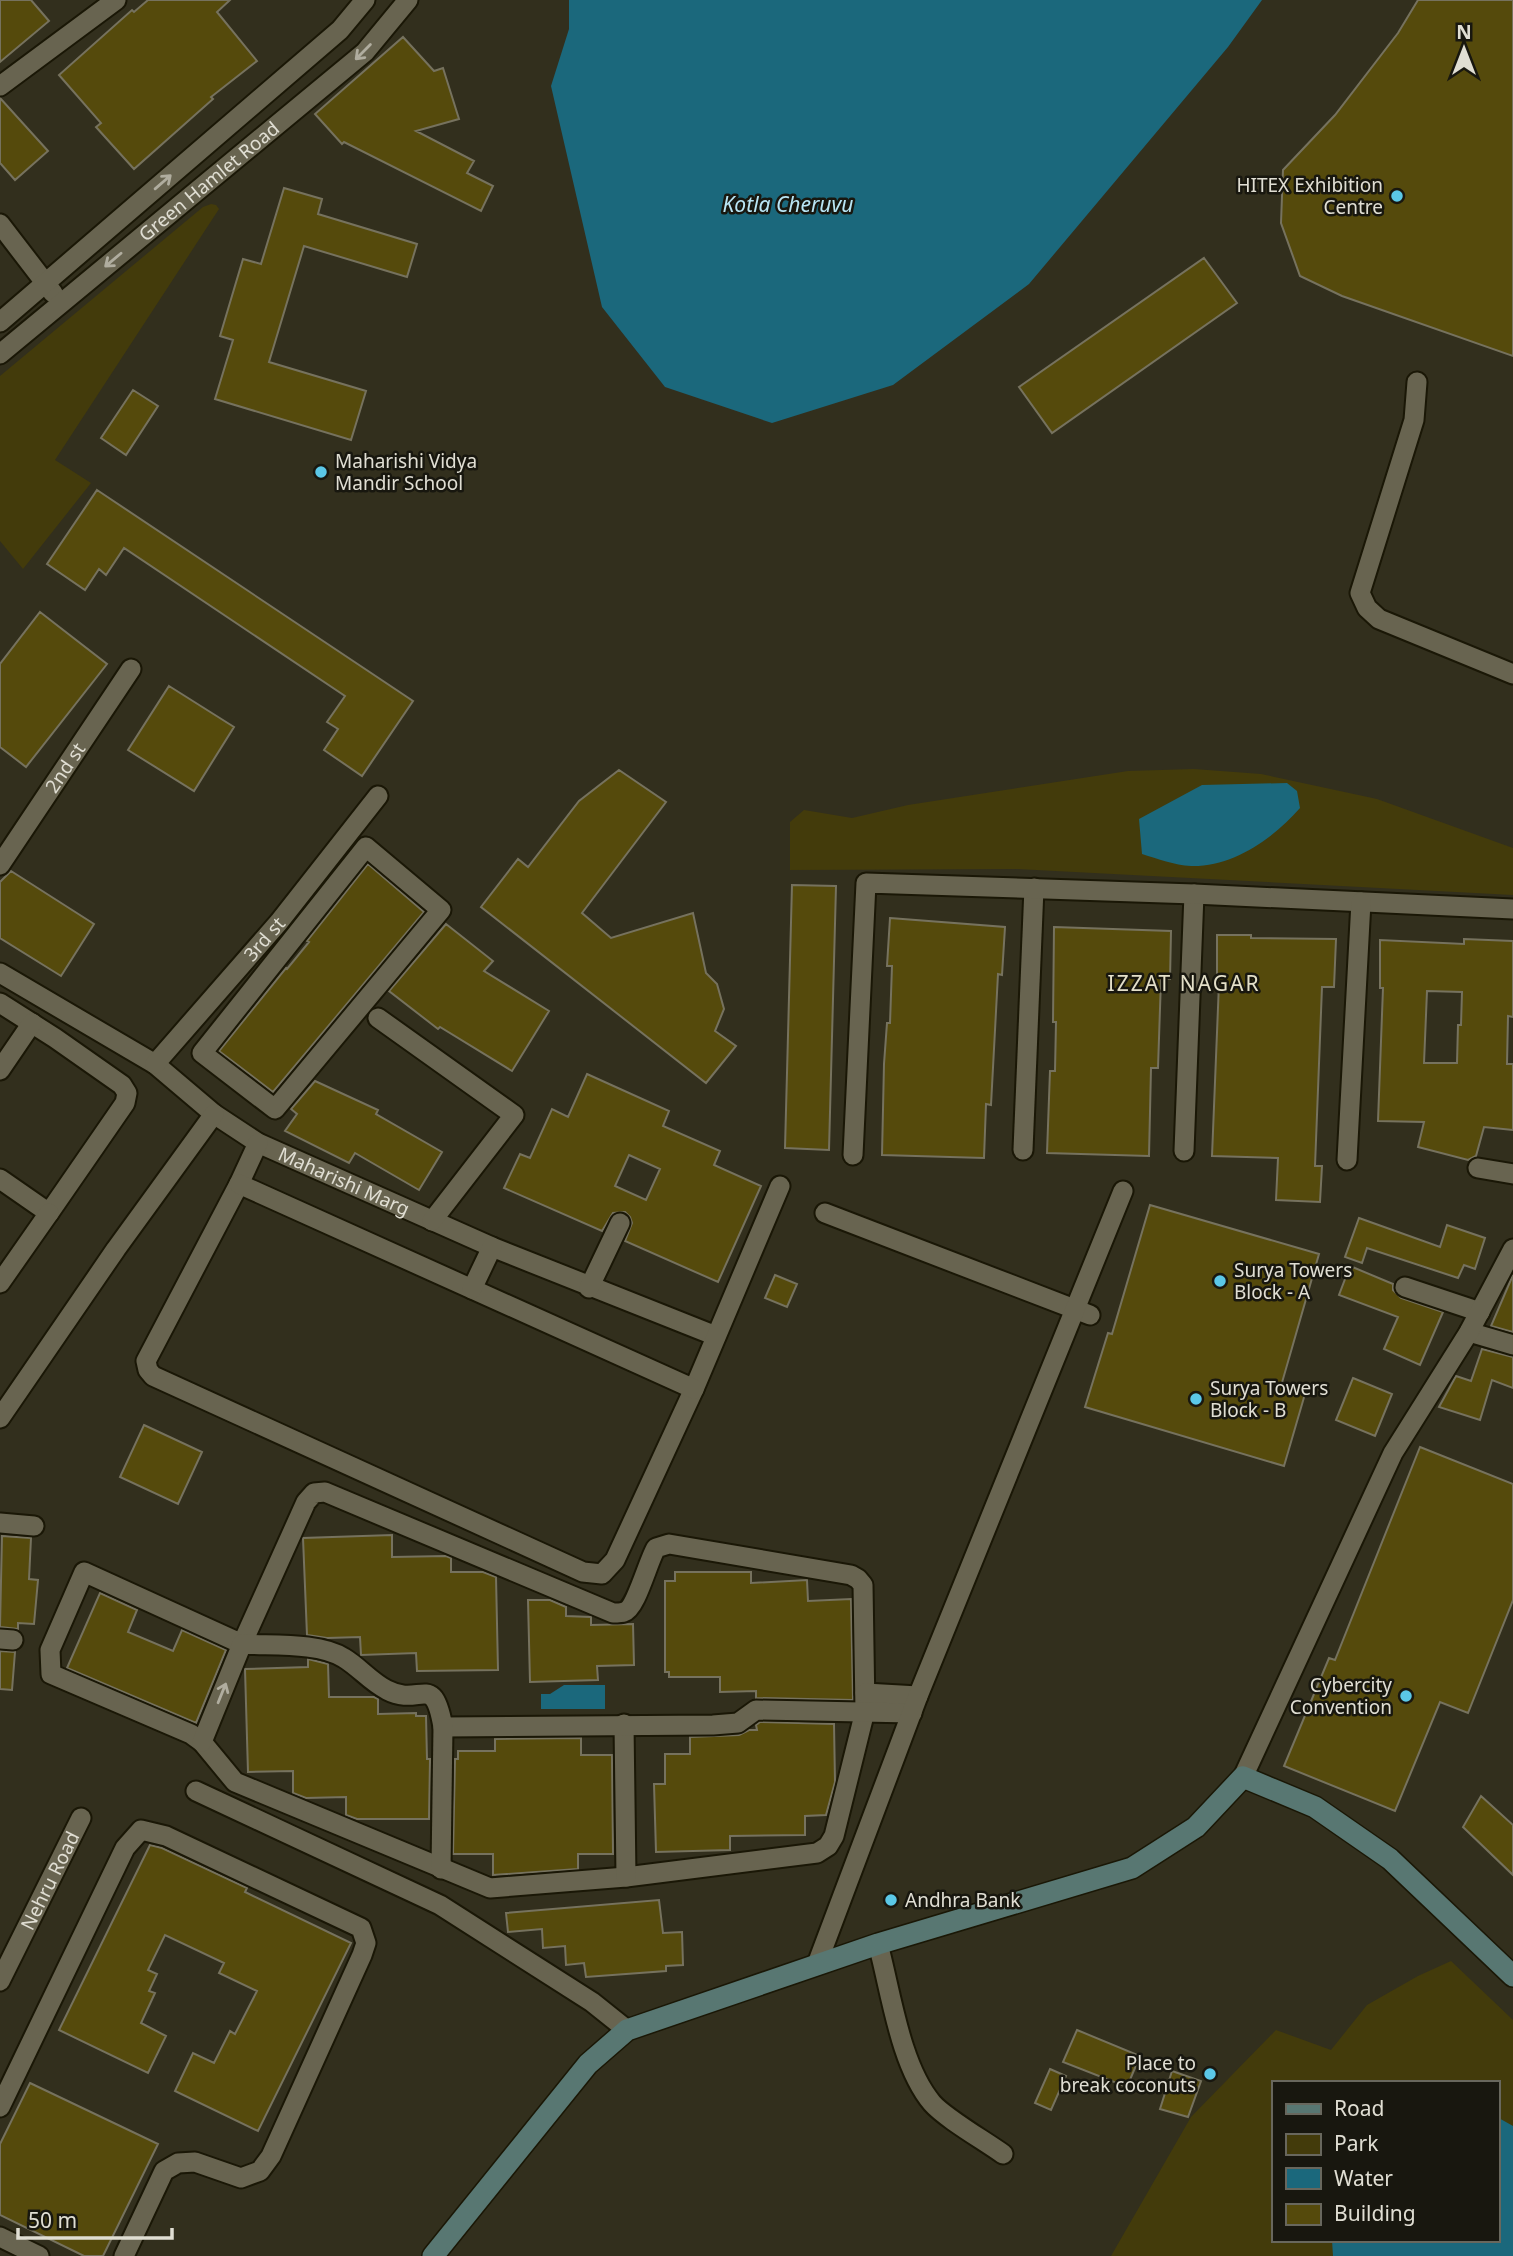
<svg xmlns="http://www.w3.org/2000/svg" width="1513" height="2256" viewBox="0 0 1513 2256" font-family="'Noto Sans',sans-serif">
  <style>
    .green { fill: #433b0b; fill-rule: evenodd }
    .water { fill: #1b687c }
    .building { fill: #554a0c; stroke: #76725e; stroke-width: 2; fill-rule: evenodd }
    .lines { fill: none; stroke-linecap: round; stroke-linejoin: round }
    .street-casing { stroke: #1a1706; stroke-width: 23 }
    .secondary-casing { stroke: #1a1706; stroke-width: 24 }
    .street { stroke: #686450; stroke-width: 19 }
    .secondary { stroke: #587772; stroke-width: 21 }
    .oneway { stroke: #b0ad9f }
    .poi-dot { fill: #5bc8e7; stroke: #18170f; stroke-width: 2.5 }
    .labels { text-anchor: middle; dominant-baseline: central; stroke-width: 5; stroke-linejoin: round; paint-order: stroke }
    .street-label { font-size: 19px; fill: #e0ded3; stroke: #18170f }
    .poi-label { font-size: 19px; fill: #e0ded3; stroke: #18170f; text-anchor: start }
    .water-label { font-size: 21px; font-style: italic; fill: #b9e6f5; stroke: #18170f }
    .neighbourhood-label { font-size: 21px; letter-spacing: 2px; fill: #e4e0c9; stroke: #18170f }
  </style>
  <rect width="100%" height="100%" fill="#322f1d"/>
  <path class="green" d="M211,204L216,205L219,209L55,460L91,483L23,569L0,541V376L203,207Z
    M1194,769L1261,774L1377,799L1513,848V895L1017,869L790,870V822L804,810L852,818L908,805L1128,771Z
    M1451,1961L1513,2020V2256H1111L1191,2117L1276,2030L1331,2050L1367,2005L1418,1976ZM1273,2083H1497V2240H1273Z"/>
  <path class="water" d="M569,0H1262L1228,47L1029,284L893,385L772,423L665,387L602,307L551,86L569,29Z
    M1287,783L1297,791L1300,808C1274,838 1233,867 1191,866C1174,865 1158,859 1142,854L1139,819L1202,785Z
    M564,1685H605V1709H541V1694H550Z
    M1497,2117L1513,2126V2256H1333L1332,2240H1497Z"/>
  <path class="building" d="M0,0H31L49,21L0,62Z
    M148,0H230L217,12L257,61L211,97L213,99L134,169L96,127L101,123L59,75L132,10L134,12Z
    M1418,0H1513V356L1342,296L1300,276L1281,223L1283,170L1335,115L1398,33Z
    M403,37L434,71L443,68L459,119L416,131L474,161L467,173L493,186L481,211L344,142L342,144L315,114Z
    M0,98L48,151L15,180L0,163Z
    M284,188L322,199L318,214L417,244L407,277L304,246L269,362L366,391L351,440L215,399L233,340L220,336L243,259L261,264Z
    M1204,258L1237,303L1052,433L1019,387Z
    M133,390L158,406L126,455L101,438Z
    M97,490L413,701L362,776L324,750L338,729L327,722L345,696L124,548L106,575L99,569L85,590L47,564Z
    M40,612L107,664L26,767L0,747V664Z
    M169,686L234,727L194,791L128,750Z
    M619,770L666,802L582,913L611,938L693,913L706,973L717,984L724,1009L715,1031L736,1046L706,1083L481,907L518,859L528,867L579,801Z
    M368,864L424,912L273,1092L219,1051L286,968L287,969L309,942L307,941Z
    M11,871L94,924L61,976L0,938V882Z
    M792,885L836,886L829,1150L785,1148Z
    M890,918L1005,927L1002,975L998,974L991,1105L986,1104L984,1158L882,1155L884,1064L887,1023H890L892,966H887Z
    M446,924L493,961L484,971L549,1011L512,1071L440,1027L438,1029L389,991Z
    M1054,927L1171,931L1170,979H1161L1158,1068H1151L1149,1156L1047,1153L1050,1071H1055L1056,1022H1053Z
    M1217,935H1251V938L1336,939L1334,987H1322L1315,1166H1322L1320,1202L1276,1200L1278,1158L1212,1156L1219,983H1217Z
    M1464,939L1513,941V1017L1508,1016L1507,1064H1513V1130L1484,1127L1476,1156L1468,1160L1418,1147L1424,1122L1378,1121L1383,988H1380V940L1464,944ZM1427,991L1462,992L1461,1025H1458L1457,1063H1424Z
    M587,1074L669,1111L663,1126L720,1151L714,1165L761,1186L718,1282L625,1241L632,1223L630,1217L625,1212L613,1213L602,1231L504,1188L520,1154L530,1158L552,1109L568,1117ZM629,1155L660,1169L646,1200L615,1186Z
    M315,1081L378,1110L376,1114L442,1152L419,1190L355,1153L349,1163L285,1131L297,1114L291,1109Z
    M1150,1205L1319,1254L1281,1386L1305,1394L1284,1466L1085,1407L1108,1333L1112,1334Z
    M1359,1218L1440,1247L1447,1225L1485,1238L1475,1269L1464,1265L1458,1278L1367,1248L1362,1263L1345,1257Z
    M1350,1266L1393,1284V1290L1401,1298L1443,1312L1420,1365L1384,1349L1398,1317L1339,1295Z
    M775,1275L797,1284L787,1307L765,1298Z
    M1513,1275V1332L1491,1326Z
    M1482,1349L1513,1357V1388L1492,1380L1480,1420L1439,1407L1456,1376L1471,1381Z
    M1353,1378L1392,1394L1375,1436L1336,1420Z
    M144,1425L202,1452L178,1504L120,1477Z
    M1420,1447L1513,1484V1600L1468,1713L1440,1702L1395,1811L1284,1766L1329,1658L1335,1660Z
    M392,1535V1557L446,1556L451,1558V1572H483L496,1577L498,1670L417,1671L416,1653L361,1655L360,1637L327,1638L307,1635L303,1538Z
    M2,1536L31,1538L29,1579L38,1580L34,1624L18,1623V1629L0,1627Z
    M675,1572H751V1583L807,1580L808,1601L851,1599L853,1700L756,1698V1691L720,1692V1677H669V1672H665V1581H675Z
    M100,1593L137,1610L128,1632L173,1651L182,1630L226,1650L196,1723L67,1668Z
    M528,1600H550L566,1607V1616L591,1617V1625L633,1624L634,1665L597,1666L598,1680L530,1682Z
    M0,1651L15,1652L12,1690L0,1689Z
    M308,1659L328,1664L329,1697H374L378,1699V1714L416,1713V1716H426L427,1759H430L429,1819H357L346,1815V1797L306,1798L293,1793V1771L248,1772L245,1669L308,1667Z
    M760,1722L834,1724L835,1782L826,1815L805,1816V1835L730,1836V1850L656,1852L654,1784H665V1754H690V1737L739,1735L749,1730H757L756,1725Z
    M581,1738V1755H612L613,1854H578V1869L493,1875V1854H453L455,1759H458V1751H495V1739Z
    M1481,1796L1513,1825V1875L1463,1827Z
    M150,1845L162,1848L247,1888L245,1892L351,1943L258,2131L175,2091L193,2053L214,2063L230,2031L235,2034L257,1991L219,1973L224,1963L165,1935L148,1970L157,1974L149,1991L155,1993L141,2023L166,2036L148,2073L59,2030Z
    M659,1900L663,1933L682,1932L683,1965L666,1966V1971L586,1977L584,1963L566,1965L565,1946L543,1948L542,1929L508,1932L506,1913Z
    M1077,2030L1140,2056L1127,2087L1063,2062Z
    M1050,2069L1066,2076L1051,2110L1035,2103Z
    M1172,2071L1201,2081L1188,2117L1160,2109Z
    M30,2083L158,2144L103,2256H84L0,2215V2144Z"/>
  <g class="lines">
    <g class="street-casing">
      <g id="street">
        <path d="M0,86L116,0"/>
        <path d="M0,224L53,293"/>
        <path d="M0,322L340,30L365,0"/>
        <path id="s1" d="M0,354L365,52L408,0"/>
        <path d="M1417,382L1414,420L1360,593L1367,608L1379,619L1513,674"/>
        <path d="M366,847L441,910L275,1109L202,1053Z"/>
        <path id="s2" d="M0,865L131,669"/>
        <path id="s3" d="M0,973L155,1064L214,1114L258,1143L492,1247L716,1336"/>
        <path d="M0,1003L55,1038L122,1085L127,1093L125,1103L49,1213L0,1179"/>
        <path d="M378,1018L514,1115L432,1221"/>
        <path id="s4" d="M155,1064L279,922L378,796"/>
        <path d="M0,1070L32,1023"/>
        <path d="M258,1143L239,1184L146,1361L148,1370L153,1376L583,1572L602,1574L615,1560L694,1389L780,1186"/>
        <path d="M1023,1150L1034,888"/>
        <path d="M1184,1151L1194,894"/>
        <path d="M853,1155L866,883L1194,894L1513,909"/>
        <path d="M1347,1160L1361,902"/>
        <path d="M1478,1168L1513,1174"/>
        <path d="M239,1184L694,1389"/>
        <path d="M825,1213L1090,1315"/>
        <path d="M0,1283L49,1213"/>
        <path d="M1405,1287L1480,1312"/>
        <path d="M589,1288L620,1223"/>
        <path d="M472,1289L492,1247"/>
        <path d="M1469,1332L1513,1345"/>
        <path d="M0,1418L116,1249L214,1114"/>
        <path d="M325,1492L613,1613C617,1613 621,1613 624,1612C636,1609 648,1561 656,1548L669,1544L851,1575L858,1579L863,1585L865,1711L834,1836L828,1846L817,1853L626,1877L490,1888L235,1782L202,1742L191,1734L51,1674L50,1650L84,1572L242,1644L306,1502L314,1493Z"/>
        <path d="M0,1523L34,1526"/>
        <path d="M0,1639L13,1640"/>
        <path d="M865,1693L918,1696"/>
        <path d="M624,1724L626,1877"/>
        <path d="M202,1742L242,1644C271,1646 319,1642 344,1658C359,1667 371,1682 387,1690C421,1708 433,1670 443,1727L713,1725L738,1723L756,1710L912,1713"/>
        <path d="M1243,1777L1393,1453L1469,1332L1513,1249"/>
        <path d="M196,1791L440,1905L592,2002L627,2030"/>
        <path d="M441,1869L443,1727"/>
        <path d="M878,1944C891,1992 900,2065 932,2103C945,2118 985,2141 1003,2154"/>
        <path d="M817,1964L918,1696L1123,1191"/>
        <path id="s5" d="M0,1981L81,1818"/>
        <path d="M0,2107L125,1848L141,1830L166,1836L361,1928L366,1943L362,1955L271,2156L260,2171L241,2178L195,2162L178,2163L164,2171L124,2256"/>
        <path d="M0,2237L39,2256"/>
      </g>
    </g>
    <g class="secondary-casing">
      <path id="secondary" d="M433,2256L588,2064L627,2030L878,1944L1132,1868L1196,1827L1243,1777L1315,1807L1390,1859L1513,1976"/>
    </g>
    <use href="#street" class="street"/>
    <use href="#secondary" class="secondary"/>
  </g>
  <defs><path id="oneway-shaft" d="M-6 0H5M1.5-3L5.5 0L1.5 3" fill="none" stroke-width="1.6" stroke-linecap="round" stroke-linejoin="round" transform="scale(1.75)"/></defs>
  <g class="oneway">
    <use href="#oneway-shaft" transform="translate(363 52) rotate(135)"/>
    <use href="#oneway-shaft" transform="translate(163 182) rotate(-41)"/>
    <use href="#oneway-shaft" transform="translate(113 260) rotate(140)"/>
    <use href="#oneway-shaft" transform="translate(222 1693) rotate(-68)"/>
  </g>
  <g class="poi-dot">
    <circle cx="1397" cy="196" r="7"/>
    <circle cx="321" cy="472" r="7"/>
    <circle cx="1220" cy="1281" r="7"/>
    <circle cx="1196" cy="1399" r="7"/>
    <circle cx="1406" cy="1696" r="7"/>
    <circle cx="891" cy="1900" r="7"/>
    <circle cx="1210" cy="2074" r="7"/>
  </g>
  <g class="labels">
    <g class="street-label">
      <text stroke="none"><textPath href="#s1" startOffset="271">Green Hamlet Road</textPath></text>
      <text stroke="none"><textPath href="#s2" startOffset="117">2nd st</textPath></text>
      <text stroke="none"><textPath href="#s4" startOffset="166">3rd st</textPath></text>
      <text stroke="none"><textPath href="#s3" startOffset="404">Maharishi Marg</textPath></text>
      <text stroke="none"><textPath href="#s5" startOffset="112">Nehru Road</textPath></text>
    </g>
    <g class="poi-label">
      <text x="1383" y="185" text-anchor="end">HITEX Exhibition<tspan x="1383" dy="22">Centre</tspan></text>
      <text x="335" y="461">Maharishi Vidya<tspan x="335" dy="22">Mandir School</tspan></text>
      <text x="1234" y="1270">Surya Towers<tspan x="1234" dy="22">Block - A</tspan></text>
      <text x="1210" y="1388">Surya Towers<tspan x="1210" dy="22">Block - B</tspan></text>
      <text x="1392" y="1685" text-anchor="end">Cybercity<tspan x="1392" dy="22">Convention</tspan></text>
      <text x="905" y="1900">Andhra Bank</text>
      <text x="1196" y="2063" text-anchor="end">Place to<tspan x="1196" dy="22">break coconuts</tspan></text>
    </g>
    <g class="water-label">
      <text x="788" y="204">Kotla Cheruvu</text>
    </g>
    <g class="neighbourhood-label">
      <text x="1184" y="983">IZZAT NAGAR</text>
    </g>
  </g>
  <rect x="1272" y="2081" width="228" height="161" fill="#18170f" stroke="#68675d" stroke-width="2"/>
  <rect x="1286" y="2104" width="35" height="10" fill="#587772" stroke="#68675d" stroke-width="2"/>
  <text x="1334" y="2116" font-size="21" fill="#e0ded3">Road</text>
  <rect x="1286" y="2134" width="35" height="21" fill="#433b0b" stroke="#68675d" stroke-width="2"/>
  <text x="1334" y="2151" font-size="21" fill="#e0ded3">Park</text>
  <rect x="1286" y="2168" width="35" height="21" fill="#1b687c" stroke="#68675d" stroke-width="2"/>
  <text x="1334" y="2186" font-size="21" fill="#e0ded3">Water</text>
  <rect x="1286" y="2204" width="35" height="21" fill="#554a0c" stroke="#68675d" stroke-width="2"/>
  <text x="1334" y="2221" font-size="21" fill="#e0ded3">Building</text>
  <g transform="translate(1464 49)" stroke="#18170f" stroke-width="5" paint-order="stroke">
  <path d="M0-5L12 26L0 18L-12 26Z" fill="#e0ded3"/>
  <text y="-10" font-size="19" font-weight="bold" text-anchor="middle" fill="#e0ded3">N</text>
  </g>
  <path d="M18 2228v10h154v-10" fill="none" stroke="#e0ded3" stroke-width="3.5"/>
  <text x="28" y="2228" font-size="21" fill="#e0ded3" stroke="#18170f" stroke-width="5" paint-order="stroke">50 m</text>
</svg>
